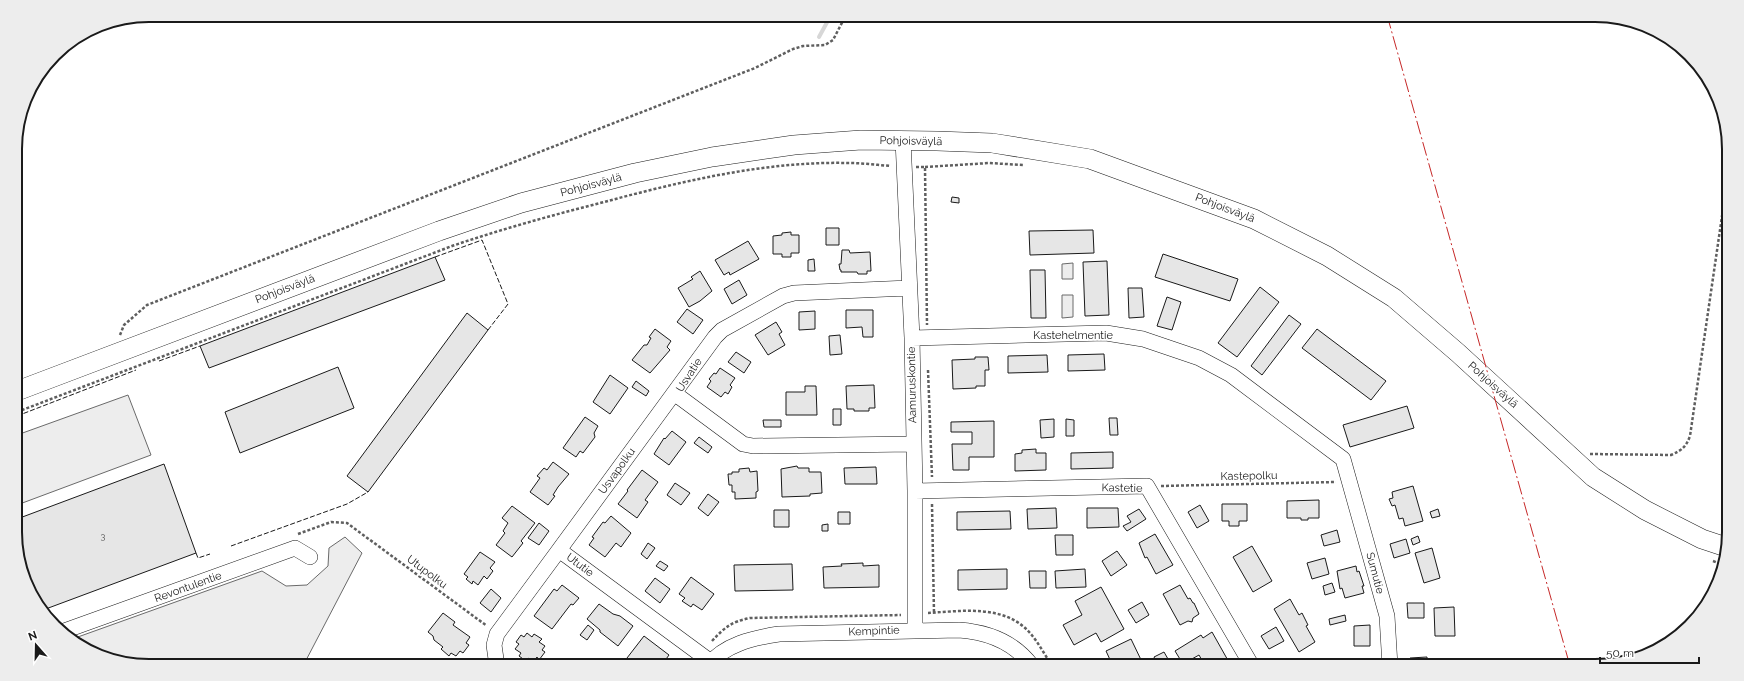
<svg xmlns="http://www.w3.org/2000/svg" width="1744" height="681" viewBox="0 0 1744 681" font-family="Raleway,sans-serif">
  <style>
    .built { fill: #ededed; stroke: #6a6a6a }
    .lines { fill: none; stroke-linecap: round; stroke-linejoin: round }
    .stream { stroke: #d7d7d7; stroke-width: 4 }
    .building { fill: #e6e6e6; stroke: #1a1a1a }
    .minor-casing { stroke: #1a1a1a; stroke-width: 16 }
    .major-casing { stroke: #1a1a1a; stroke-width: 20 }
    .path { stroke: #5f5f5f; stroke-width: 2.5; stroke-dasharray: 3 2; stroke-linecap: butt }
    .minor { stroke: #fff; stroke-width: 15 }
    .major { stroke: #fff; stroke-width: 19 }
    .fence { stroke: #1a1a1a; stroke-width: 1; stroke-dasharray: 5 2; stroke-linecap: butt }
    .power { stroke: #c62828; stroke-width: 1; stroke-dasharray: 14 3 2 3; stroke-linecap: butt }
    .labels { text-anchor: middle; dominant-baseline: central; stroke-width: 3; stroke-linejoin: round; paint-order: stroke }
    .number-label { font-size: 9px; fill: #4d4d4d }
    .street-label { font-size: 11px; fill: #1a1a1a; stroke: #fff }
    .rim { fill: none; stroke: #1a1a1a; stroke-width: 2 }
  </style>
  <rect width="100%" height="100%" fill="#fff"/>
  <path class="built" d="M1073,263V279H1062V264Z
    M1062,295H1073V317L1062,318Z
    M128,395L151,455L17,505V435Z
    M345,537L362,553L303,666H149L106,659L75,638L262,571L286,586L307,585L328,566L329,548Z"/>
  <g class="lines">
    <path class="stream" d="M819,37L831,15"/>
  </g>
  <path class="building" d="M952,197L959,198V203L951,202Z
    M826,228H839V245H826Z
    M1093,230L1094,253L1030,255L1029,231Z
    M791,232V235H799V253H791V257H782V254H773V236L782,235V233Z
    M748,241L759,259L730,275L729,272L724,275L715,260Z
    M842,250H849L850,253L870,252L871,271H867V274H858L857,272H841V270H840L839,264H841Z
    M1163,254L1238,279L1230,301L1155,277Z
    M435,257L445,280L209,368L200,346Z
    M814,259L815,271H808V260Z
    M1107,261L1109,315L1085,316L1083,262Z
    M1030,270H1045L1046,318H1031Z
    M700,271L712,291L700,301L689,307L678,288L693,279L691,277Z
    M739,280L747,295L732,304L724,289Z
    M1260,287L1279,302L1237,357L1218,343Z
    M1128,288H1142L1144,317L1129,318Z
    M1167,297L1181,302L1172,330L1157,326Z
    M687,309L703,320L693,334L677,322Z
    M846,310H873V337H863L862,327L846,328Z
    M815,311V329L799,330V312Z
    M467,313L488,330L368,492L347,476Z
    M1289,315L1301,324L1262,375L1251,366Z
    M776,322L782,332L779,334L785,345L768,355L755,335Z
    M655,329L671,341L667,347L670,350L650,373L632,360L644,345H647L651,338L649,337Z
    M1317,329L1386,381L1371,400L1302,348Z
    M840,335L842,354L830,355L829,336Z
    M736,352L751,362L744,373L728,362Z
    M1104,354L1105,370L1068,371V355Z
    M1047,355L1048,372L1008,373V356Z
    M975,357H988L989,370H985V386H976V388L953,389L952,360L975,359Z
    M338,367L354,408L240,453L225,412Z
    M720,368L735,378L730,385L732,387L728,394L725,392L721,397L707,387L711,381L709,379L714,373L716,374Z
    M610,375L628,388L610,414L593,402Z
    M636,381L649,391L646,396L632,387Z
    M874,385L875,408H869V411H854V409H847L846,386Z
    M805,386H816L817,415H786V392H805Z
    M1407,406L1414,428L1350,447L1343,425Z
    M833,409H841V425H833Z
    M585,417L598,426L594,433L595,437L583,453L580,451L576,457L563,448Z
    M1109,418H1117L1118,435H1110Z
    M1054,419V437L1041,438L1040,420Z
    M1066,419L1074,420V436H1066Z
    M763,420H781V427H764Z
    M994,421V457H969V470H953L952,444H972V432H951V422Z
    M672,431L686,442L669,465L654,454L664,438L665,439Z
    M699,437L712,447L708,453L694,443Z
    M1036,449V453H1046V470L1015,471V454L1022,453V450Z
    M1113,452V468L1071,469V453Z
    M553,462L569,474L558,487L553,495L555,496L548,505L530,492L540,478L537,476L544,468L547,470Z
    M164,464L196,553L43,610L18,558L17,519Z
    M797,466L798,468H809V472H821L822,493L810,494V496L782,497L781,469Z
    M876,467L877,484H845L844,468Z
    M749,468L750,472L757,471L758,491L756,492V498L735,499V492H732V485H729L728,474H732V472H739V469Z
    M642,470L658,482L645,500L648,502L637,518L618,504L628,491L627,490Z
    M675,483L690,493L681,505L667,495Z
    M1413,486L1423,521L1405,526L1403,518L1399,519L1395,505L1392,506L1389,499L1393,498L1392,492Z
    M708,494L719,502L708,516L698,508Z
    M1319,500V518H1308V520H1301V518H1287V501Z
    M1222,504H1247V521H1239V526H1229V521H1222Z
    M1200,505L1209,521L1197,528L1188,512Z
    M512,506L535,523L521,541L523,543L512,557L496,545L505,533L503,531L508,523L502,518Z
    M1056,508L1057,528L1028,529L1027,509Z
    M1087,508H1118L1119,527L1087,528Z
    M1139,509L1146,519L1127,531L1123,526L1131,522L1127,516Z
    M1438,509L1440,516L1432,518L1430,512Z
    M774,510H789V527H774Z
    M1010,511L1011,529L957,530V512Z
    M838,512H850V524H838Z
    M611,516L631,533L621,547L616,543L605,557L589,545L594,538L592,537L603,522L605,523Z
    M539,523L549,531L539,545L528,538Z
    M828,524V531H822V525Z
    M1337,530L1340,542L1324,546L1321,535Z
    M1155,534L1173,565L1156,574L1147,557L1145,558L1139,543Z
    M1055,535H1073V555H1056Z
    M1418,536L1420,542L1413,545L1411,539Z
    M1406,539L1410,553L1394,558L1390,544Z
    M648,543L655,548L647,559L641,554Z
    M1252,546L1272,581L1253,592L1233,557Z
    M1432,548L1440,578L1424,583L1415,553Z
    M1117,551L1127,565L1111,576L1102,561Z
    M480,552L495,562L490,568L493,571L487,579L484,576L478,585L473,581L472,584L466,579L468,577L464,574Z
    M1325,558L1329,574L1312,579L1307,563Z
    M660,561L668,566L664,571L656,566Z
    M863,563V566L879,565V587L824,588L823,567L842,566L841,564Z
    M792,564L793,590L735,591L734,565Z
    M1356,566L1357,572L1359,571L1364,586H1362L1364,593L1345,598L1342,588L1340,589L1337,571Z
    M1007,569V589L958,590V570Z
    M1085,569L1086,587L1056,588L1055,571Z
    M1029,571H1046V588H1030Z
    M691,577L714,594L702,610L693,604L691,607L682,601L685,598L679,594Z
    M655,578L670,589L660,603L645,591Z
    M1332,583L1335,592L1325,595L1323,586Z
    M562,585L579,598L573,605L571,604L552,629L534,616L554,589L557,591Z
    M1180,585L1188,599L1190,598L1193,603H1194L1199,614L1193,618L1192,622L1188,621L1180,625L1163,594Z
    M1101,587L1124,629L1101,642L1096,633L1074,645L1063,625L1082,615L1075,601Z
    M491,589L501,598L491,612L480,603Z
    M1290,599L1299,615L1302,613L1308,625L1306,626L1315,642L1299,652L1274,609Z
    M1142,602L1149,615L1136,623L1128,610Z
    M1407,603H1424V618H1408Z
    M599,604L613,614L620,616L633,626L618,646L600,632V630L587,619Z
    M1454,607L1455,636H1435L1434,608Z
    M443,613L455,622L453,625L470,637L466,643L469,645L463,653L460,651L456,656L451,653L449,656L441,649L443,647L434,640L433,636L428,632Z
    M1345,615L1346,621L1330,625L1329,619Z
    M588,625L594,630L587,640L580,635Z
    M1370,625V646H1354V626Z
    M1276,627L1284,641L1269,649L1261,636Z
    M1212,632L1230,664L1213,666L1210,661L1204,664L1199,655L1183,664L1175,651L1201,635L1203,638Z
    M527,633L532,637L534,634L542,639L539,642L545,646L542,650L545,652L539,660L537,657L533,662L528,658L526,661L519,656L521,653L515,649L519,644L516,642L521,635L524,637Z
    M644,636L669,655L661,666H636L627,658Z
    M1131,639L1144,666H1108L1112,664L1106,651Z
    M1164,652L1168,659L1157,664L1154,657Z
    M1427,657V666H1410V658Z
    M478,662L479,666H458L457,664Z"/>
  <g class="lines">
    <g class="minor-casing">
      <path id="minor" d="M903,140L912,338L915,491V630
        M909,288L794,293L783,296L722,330L715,337L674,393L743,444L753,446L913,444
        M912,338L1106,333L1143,339L1199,358L1231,375L1343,459L1387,616L1390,666
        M915,491L1147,486L1252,666
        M559,550L674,393
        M64,631L295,548L310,557
        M497,666L494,645L497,634L559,550L711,662
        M707,666C725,644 753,638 779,634L959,630C987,632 1014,642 1032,666"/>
    </g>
    <g class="major-casing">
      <path id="major" d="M17,391L439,231L521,203L635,173L712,157L794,145L861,140L937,141L992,143L1090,159L1254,219L1327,256L1394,298L1458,353L1593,477L1645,510L1702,539L1726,547"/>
    </g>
    <path class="path" d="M916,167H925L927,325
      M925,167L989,163L1023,165
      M120,335L124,325L147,305L755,68L793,49L803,46L825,45L833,40L846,15
      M928,370L932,477
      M17,412L452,246C502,229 553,215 604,202C683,181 766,161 849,163C863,163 877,165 891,166
      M1590,454L1671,455C1682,450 1686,447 1690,436L1728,175
      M1161,486L1336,482
      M932,504L934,613
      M298,534L331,522L347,523L487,626
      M1713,561L1723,565
      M928,613C962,611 1005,604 1030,633C1038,642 1045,655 1052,666
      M712,641C725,627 731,622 750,618L901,615"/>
    <use href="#minor" class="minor"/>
    <use href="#major" class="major"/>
    <path class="fence" d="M435,257L482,240L508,304L488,330
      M159,361L200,346
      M17,416L136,370
      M231,546L347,504L368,492
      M196,553L198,558L210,554"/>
    <path class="power" d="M1387,15L1570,666"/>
  </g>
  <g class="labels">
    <g class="number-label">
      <text x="103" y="536">3</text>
    </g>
    <g class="street-label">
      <text transform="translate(911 141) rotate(1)">Pohjoisväylä</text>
      <text transform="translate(591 185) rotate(-15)">Pohjoisväylä</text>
      <text transform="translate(1225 208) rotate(21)">Pohjoisväylä</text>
      <text transform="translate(285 289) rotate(-21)">Pohjoisväylä</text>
      <text x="1073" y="335">Kastehelmentie</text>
      <text transform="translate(689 375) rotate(-57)">Usvatie</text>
      <text transform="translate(912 385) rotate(-91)">Aamuruskontie</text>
      <text transform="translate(1493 385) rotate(42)">Pohjoisväylä</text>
      <text transform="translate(617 471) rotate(-54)">Usvapolku</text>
      <text transform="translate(1249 476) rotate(-1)">Kastepolku</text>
      <text transform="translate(1122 488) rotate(1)">Kastetie</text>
      <text transform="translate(580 565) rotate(37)">Ututie</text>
      <text transform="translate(427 572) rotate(37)">Utupolku</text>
      <text transform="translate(1375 573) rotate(75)">Sumutie</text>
      <text transform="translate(188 587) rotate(-20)">Revontulentie</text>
      <text transform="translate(874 631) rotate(-2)">Kempintie</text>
    </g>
  </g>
  <path d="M0 0H1744V681H0ZM149 22H1595A127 127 0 0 1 1722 149V532A127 127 0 0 1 1595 659H149A127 127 0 0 1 22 532V149A127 127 0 0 1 149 22Z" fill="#ededed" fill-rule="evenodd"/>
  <path class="rim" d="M149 22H1595A127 127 0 0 1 1722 149V532A127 127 0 0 1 1595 659H149A127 127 0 0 1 22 532V149A127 127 0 0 1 149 22Z"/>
  <g transform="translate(36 645) rotate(340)" stroke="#ffffff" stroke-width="3" paint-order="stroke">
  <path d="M0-3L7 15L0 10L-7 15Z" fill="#1a1a1a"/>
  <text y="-6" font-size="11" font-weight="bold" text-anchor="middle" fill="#1a1a1a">N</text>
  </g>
  <path d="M1600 657v6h99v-6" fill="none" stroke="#1a1a1a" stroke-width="2"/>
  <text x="1606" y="657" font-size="12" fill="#1a1a1a" stroke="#ffffff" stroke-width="3" paint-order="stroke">50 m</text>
</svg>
